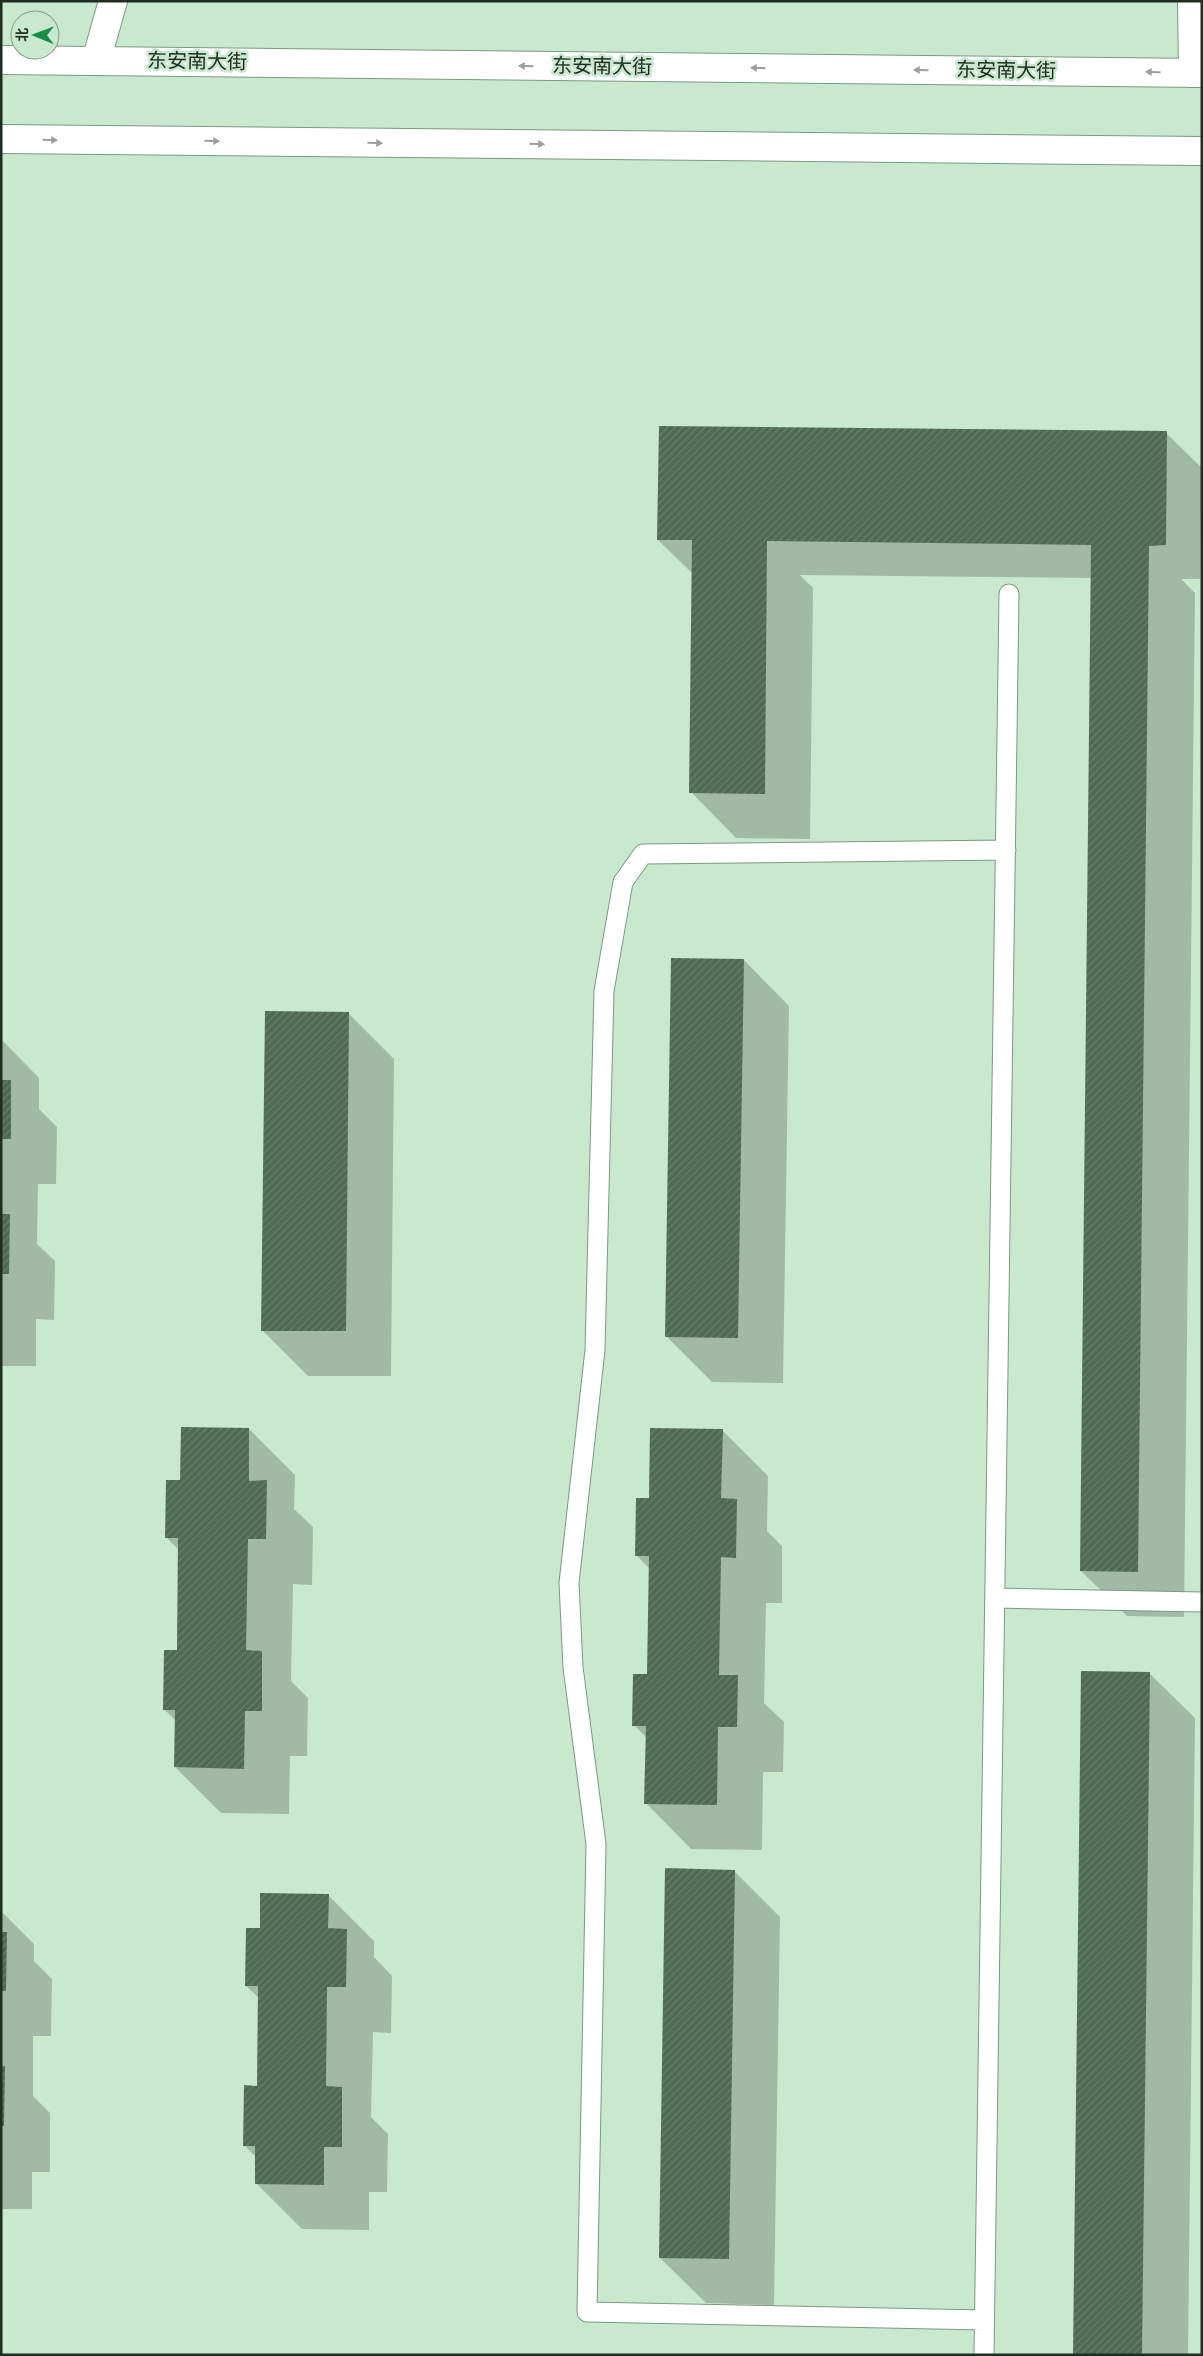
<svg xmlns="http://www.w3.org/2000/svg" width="1203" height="2356" viewBox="0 0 1203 2356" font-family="'Alegreya Sans','Noto Sans SC',sans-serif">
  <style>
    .shadow { fill: #0003 }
    .building { fill: url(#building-hatch) }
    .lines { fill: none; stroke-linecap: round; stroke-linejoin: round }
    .lane-casing { stroke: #7b9981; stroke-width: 21 }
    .street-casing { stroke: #7b9981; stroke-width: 30 }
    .secondary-casing { stroke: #7b9981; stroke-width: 30 }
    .lane { stroke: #fff; stroke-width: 19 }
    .street { stroke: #fff; stroke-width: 28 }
    .secondary { stroke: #fff; stroke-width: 28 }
    .oneway { fill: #9ba09c }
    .labels { text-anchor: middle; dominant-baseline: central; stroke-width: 5; stroke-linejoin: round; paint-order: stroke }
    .street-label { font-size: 20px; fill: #202d23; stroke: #c9e9cf }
  </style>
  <defs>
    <pattern id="building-hatch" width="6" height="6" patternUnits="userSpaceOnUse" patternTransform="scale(1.25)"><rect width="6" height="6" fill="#4d6a53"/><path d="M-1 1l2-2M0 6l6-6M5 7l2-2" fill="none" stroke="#69806e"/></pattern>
  </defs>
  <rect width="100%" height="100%" fill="#c9e9cf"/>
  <path class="shadow" d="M1166,433L1201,467L1200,579H1181L1195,593L1184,1617L1127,1616L1081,1571L1092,578L800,575L813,588L810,839L736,838L691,792L693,574L658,540Z
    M744,960L789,1006L783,1383L712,1382L666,1336Z
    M349,1014L394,1059L391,1376H308L262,1330Z
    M1,1039L39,1078V1109L57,1127L56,1184H38L37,1244L55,1261L54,1320L36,1319V1366H1Z
    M249,1429L295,1475L294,1509L313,1527L312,1585L293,1584L291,1681L308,1698L307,1756H290L289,1814L221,1813L175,1767L176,1721L164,1709L178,1651L179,1550L167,1538L181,1481Z
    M722,1430L768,1476L767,1531L782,1546V1603H766L764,1703L784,1722L783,1772H763L762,1850L691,1849L646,1803L647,1738L634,1725L648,1675L650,1569L636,1555L650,1499Z
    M1149,1673L1195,1718L1188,2355H1075Z
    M734,1871L780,1917L774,2305L706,2303L660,2258Z
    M328,1895L374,1941V1957L392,1976L391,2033L373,2032L371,2117L388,2134L387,2192H369V2230L302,2229L256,2183V2157L244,2145L258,2087L260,1999L246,1986L261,1929Z
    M1,1911L34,1944V1961L52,1979L51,2036H33V2096L50,2113V2172H32V2209H1Z"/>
  <path class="building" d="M659,426L1167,431L1166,545L1149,546L1138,1572L1080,1571L1091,545L767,541L765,794L689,793L692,540H657Z
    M671,958L744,959L738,1338L665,1337Z
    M265,1011L349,1012L346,1331H261Z
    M1,1080H11V1139H1Z
    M1,1214H10L9,1274H1Z
    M181,1427L249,1428V1481L267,1480L266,1539H248L246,1650L262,1651V1711H245L244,1769L174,1767L175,1710H163L164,1650H177L178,1538H165L166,1480H180Z
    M650,1428L723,1429L721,1498L737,1499L736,1558L721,1557L719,1675H738L737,1727H718L717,1805L644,1804L646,1726H632L633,1674H647L649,1556H635L636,1498H649Z
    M1081,1671L1150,1672L1142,2355H1073Z
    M665,1868L735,1870L729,2259L659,2258Z
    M260,1893L329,1894L328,1928L347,1929L346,1987H327L326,2086L342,2087V2147H324V2185L255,2184V2146H243L244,2085L257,2086L258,1986H245L246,1928H260Z
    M1,1932H7L6,1991H1Z
    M1,2066H5L4,2126H1Z"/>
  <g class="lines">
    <g class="lane-casing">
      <path id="lane" d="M995,1598L1202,1602
        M984,2320L587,2312L596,1844L573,1667L569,1583L595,1350L604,991L623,882L643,854L1006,850
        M984,2355L1009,594"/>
    </g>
    <g class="street-casing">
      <path id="street" d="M1192,1L1193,73
        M96,61L113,1"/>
    </g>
    <g class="secondary-casing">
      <path id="secondary" d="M1,60L1202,73
        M1,139L1202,151"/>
    </g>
    <use href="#lane" class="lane"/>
    <use href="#street" class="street"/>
    <use href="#secondary" class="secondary"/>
  </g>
  <defs><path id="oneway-solid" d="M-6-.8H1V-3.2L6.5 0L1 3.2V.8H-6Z" transform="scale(1.25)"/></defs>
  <g class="oneway">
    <use href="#oneway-solid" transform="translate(526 66) rotate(-179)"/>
    <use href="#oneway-solid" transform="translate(758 68) rotate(-179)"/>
    <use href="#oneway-solid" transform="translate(921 70) rotate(-179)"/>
    <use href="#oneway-solid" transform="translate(1153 72) rotate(-179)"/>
    <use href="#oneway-solid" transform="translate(50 140) rotate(1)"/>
    <use href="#oneway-solid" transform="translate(212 141) rotate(1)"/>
    <use href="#oneway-solid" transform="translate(375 143) rotate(1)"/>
    <use href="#oneway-solid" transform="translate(537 144) rotate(1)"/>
  </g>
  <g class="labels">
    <g class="street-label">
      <text transform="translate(197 62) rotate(1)">东安南大街</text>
      <text transform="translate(602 67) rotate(1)">东安南大街</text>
      <text transform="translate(1006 71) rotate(1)">东安南大街</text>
    </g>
  </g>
  <rect width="1203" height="2356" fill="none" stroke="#202d23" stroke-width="5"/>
  <g transform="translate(35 35) rotate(271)"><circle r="24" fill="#c9e9cf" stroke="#859e8a"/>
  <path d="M0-4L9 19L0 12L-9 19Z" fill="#1a8c46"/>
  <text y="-8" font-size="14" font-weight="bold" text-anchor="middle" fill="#202d23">北</text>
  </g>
</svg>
